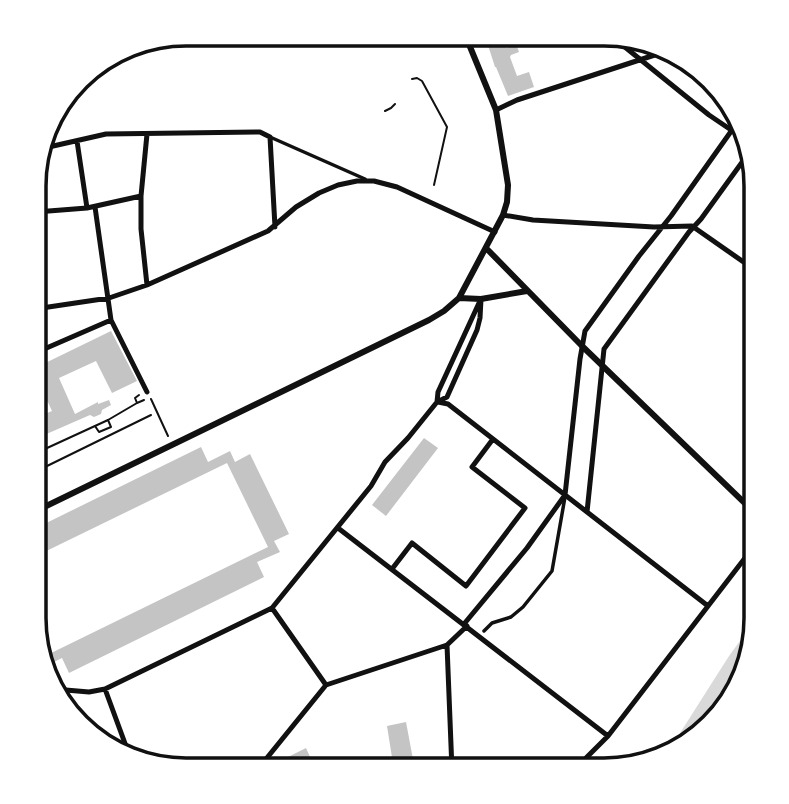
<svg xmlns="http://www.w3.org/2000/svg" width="789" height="804" viewBox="0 0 789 804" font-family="'Nunito Sans',sans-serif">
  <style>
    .water { fill: #d9d9d9 }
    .building { fill: #c4c4c4 }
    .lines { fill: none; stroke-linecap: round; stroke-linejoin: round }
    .path { stroke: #111; stroke-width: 2 }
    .pedestrian { stroke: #111; stroke-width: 3.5 }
    .minor { stroke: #111; stroke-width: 5 }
    .tertiary { stroke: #111; stroke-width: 6 }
    .rim { fill: none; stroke: #111; stroke-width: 3.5 }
  </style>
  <rect width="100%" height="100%" fill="#fff"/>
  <path class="water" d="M755,622V628L736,694L689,745L668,752L729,656L745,634Z"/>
  <path class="building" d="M485,36H502L506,48L516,44L519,52L511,55L510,57L517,76L529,72L534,87L508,96L496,67H495Z
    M111,331L137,381L112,393L96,361L59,378L75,414L98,402V404L109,400L111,405L102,410L101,414L94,417L90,415L35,439V418L52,411L41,387L35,390V368Z
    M424,438L438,448L386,516L372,505Z
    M201,447L208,462L230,451L235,462L250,454L289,534L274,541L280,552L257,562L264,577L69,673L62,658L46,666L43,657L268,547L227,463L34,557V529Z
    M406,722L415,770H394L387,726Z
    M306,748L316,770H282L278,762Z"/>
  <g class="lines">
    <path class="path" d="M412,79L417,78L422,81L447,127L434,185
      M385,111L391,108L395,104
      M139,395L135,398L137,403L144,400
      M151,399L168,436
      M95,426L99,432L111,427L108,420
      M34,454L108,420L137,403
      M34,470L45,467L151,415"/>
    <path class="pedestrian" d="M270,137L365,179
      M484,631L492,623L511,617L523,607L552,571L565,497"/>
    <path class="minor" d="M610,35L709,115L743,138
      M663,48L729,100
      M496,110L517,100L670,50
      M77,141L87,208
      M40,149L106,134L260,132L270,137L275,227
      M95,207L111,320L147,392
      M36,212L87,208L141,196
      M503,215L533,220L654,227L692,226L755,270
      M147,285L141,229V196L147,134
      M35,309L109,298L147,285L268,231L296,207L319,193L338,185L357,181H374L397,187L495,232
      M35,353L111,320
      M437,402L438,392L479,303
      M438,402L448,404L708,606
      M587,512L604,349L689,232L701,219L748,154
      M338,528L608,736
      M392,569L412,543L466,586L525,508L472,467L493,439
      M272,608L326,685
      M464,624L527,548L565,495L580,359L585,331L639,256L671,216L732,130L739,127
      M447,645L452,770
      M54,689L89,692L105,689L272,608L371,486L385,462L408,438L437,402L447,397L477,330L480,318L481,299
      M105,689L130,757
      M248,770L262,764L326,685L447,645L467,626
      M574,770L608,736L755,545"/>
    <path class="tertiary" d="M486,248L582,346L755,513
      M459,298L481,299L527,291
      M34,512L429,320L444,311L459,298L503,215L507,202L508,185L496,110L466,37"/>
  </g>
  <path d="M0 0H789V804H0ZM186 46H604A140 140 0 0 1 744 186V618A140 140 0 0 1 604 758H186A140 140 0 0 1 46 618V186A140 140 0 0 1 186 46Z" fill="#fff" fill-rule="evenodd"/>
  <path class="rim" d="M186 46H604A140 140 0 0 1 744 186V618A140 140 0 0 1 604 758H186A140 140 0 0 1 46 618V186A140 140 0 0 1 186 46Z"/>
</svg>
